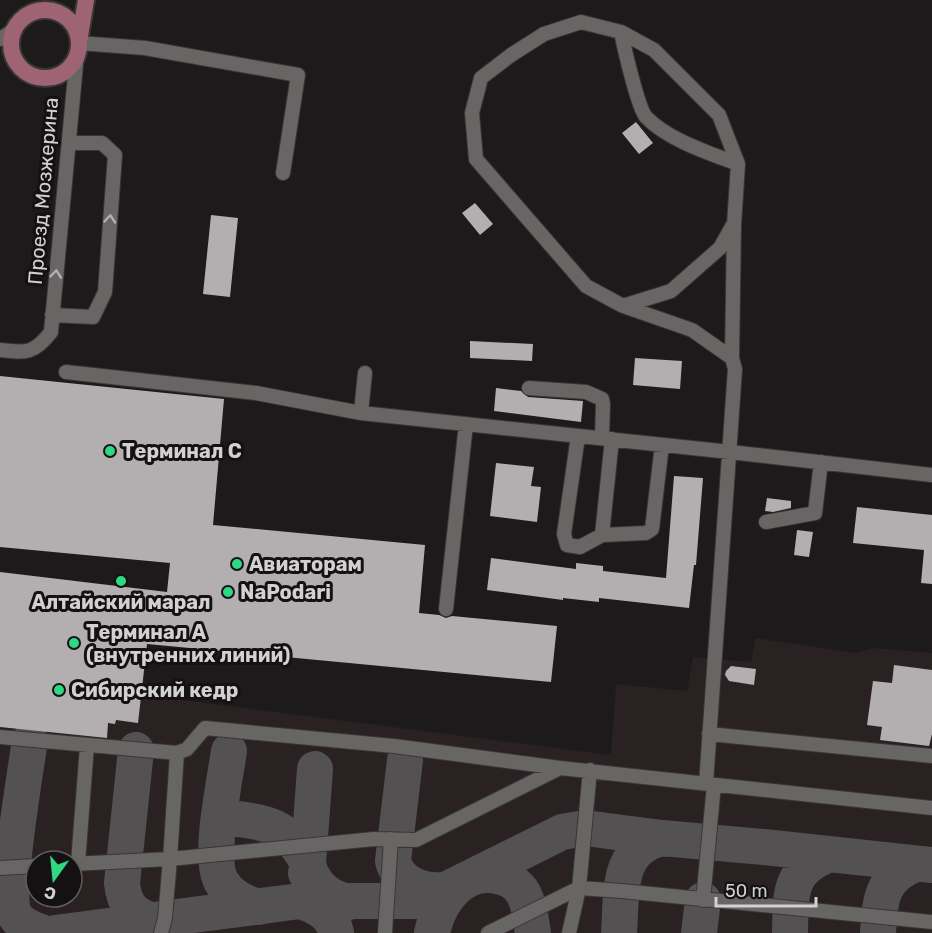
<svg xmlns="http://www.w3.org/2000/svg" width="932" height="933" viewBox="0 0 932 933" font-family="Rubik,sans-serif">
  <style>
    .built { fill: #2a2123; fill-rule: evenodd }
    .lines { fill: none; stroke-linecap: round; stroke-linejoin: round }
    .taxiway { stroke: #545152; stroke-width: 36 }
    .building { fill: #b3afb0 }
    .minor-casing { stroke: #383637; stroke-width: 16 }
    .major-casing { stroke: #383637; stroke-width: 20 }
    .minor { stroke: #686565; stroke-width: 14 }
    .major { stroke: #9f6473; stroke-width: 16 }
    .oneway { stroke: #b2b0b1 }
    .poi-dot { fill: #2fd883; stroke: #141112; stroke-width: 2 }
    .labels { text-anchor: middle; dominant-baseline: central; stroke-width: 6; stroke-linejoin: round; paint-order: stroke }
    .street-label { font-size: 20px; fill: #d2d0d1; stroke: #141112 }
    .poi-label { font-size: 20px; font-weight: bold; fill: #d2d0d1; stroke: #141112; text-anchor: start }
  </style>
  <rect width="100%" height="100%" fill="#1d1a1b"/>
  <path class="built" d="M0,572L154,590L142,695L611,755L616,684L687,691L693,657L751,662L755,638L855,653L874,648L932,653V933H0ZM36,861H72V897H36Z"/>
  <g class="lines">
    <path class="taxiway" d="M30,740C26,768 4,897 14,914C20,925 33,929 44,933
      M136,750L122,883C124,903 131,914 151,920
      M229,751C225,780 208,857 221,881C229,895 244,903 259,907
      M405,760L393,861C399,883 421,892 443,890
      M315,769L308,864C313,885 328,898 349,902
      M220,817C263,822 287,822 308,864L306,873
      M300,901C317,906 333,915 336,933
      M55,933L300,901H417L429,898L562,832L585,828L662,838L764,847L932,865
      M432,933C439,900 464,866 501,877C512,880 521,887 525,897C530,908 531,921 533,933
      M619,933C622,895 615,849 662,838
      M699,933L703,900
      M790,933C791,893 788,870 830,854
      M878,933C880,900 881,877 916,864"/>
  </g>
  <path class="building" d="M636,122L653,143L639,154L622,133Z
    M475,203L493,224L480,235L462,213Z
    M211,215L238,218L230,297L203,294Z
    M470,341L533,344L532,361L470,358Z
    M635,358L682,361L680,389L633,385Z
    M0,376L224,399L213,525L425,545L419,613L439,615L446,618L452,616L557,626L551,682L147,644L138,723L116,720L115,724L108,723L107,738L0,727V572L167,592L170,563L0,547Z
    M496,388L521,391L528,397L583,401L581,422L494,411Z
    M496,463L534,467L531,486L541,487L537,522L490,516Z
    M674,476L703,478L696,565H694L689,608L599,598V602L563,598V600L487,590L491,558L576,569V563L603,566V571L666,578Z
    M767,498L791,501V508L773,512L765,511Z
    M857,507L932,515V584L921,583L924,550L853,543Z
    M797,530L813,532L809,557L794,555Z
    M894,665L932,670V734L929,746L880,740L882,727L867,725L873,681L892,683Z
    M731,666L756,669L754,685L729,681L725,675L726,671Z"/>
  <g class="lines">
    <g class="minor-casing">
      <path id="minor" d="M621,32C624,47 638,108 646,117C668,140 709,153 738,164
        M0,39L14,30
        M79,43L145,48L298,75L283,173
        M623,306L671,291L720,248L733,225
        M52,315L93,317L105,292L115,155L102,143H69
        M0,350C26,353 34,354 51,332L77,54
        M66,372L256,393L361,413L730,452L932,475
        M529,388L586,392L602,399L603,404L602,438
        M361,413L365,373
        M578,436L564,534L567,545L580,547L602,535L612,439
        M766,522L815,513L821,462
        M602,535L646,533L652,529L662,445
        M446,609L466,424
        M709,734L932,756
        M0,737L177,753L187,749L205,728L394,746L560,768L932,808
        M706,784L735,369L732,358L734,225L738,164L719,115L654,50L621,32L581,22L544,34L511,55L481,78L472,113L476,159L586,286L623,306L692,330L732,358
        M78,863L87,746
        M72,864L170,859L374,839L416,840L560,768
        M0,868L36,866
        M703,900L714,785
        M161,933L165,918L170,859L177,753
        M385,933L391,839
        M488,933L579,888L622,891L932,922
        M569,933L579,888L590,770"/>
    </g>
    <g class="major-casing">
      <path id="major" d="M11 44a34 34 0 1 1 68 0a34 34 0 1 1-68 0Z
        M79,42L86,0"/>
    </g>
    <use href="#minor" class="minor"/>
    <use href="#major" class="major"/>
  </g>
  <defs><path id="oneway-chevron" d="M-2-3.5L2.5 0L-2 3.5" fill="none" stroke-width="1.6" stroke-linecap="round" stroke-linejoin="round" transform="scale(1.5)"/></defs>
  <g class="oneway">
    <use href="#oneway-chevron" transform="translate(110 219) rotate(-85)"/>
    <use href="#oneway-chevron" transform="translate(56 274) rotate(-84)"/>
  </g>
  <g class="poi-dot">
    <circle cx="110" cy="451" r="6"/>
    <circle cx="237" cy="564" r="6"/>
    <circle cx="121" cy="581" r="6"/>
    <circle cx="228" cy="592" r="6"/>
    <circle cx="74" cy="643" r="6"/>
    <circle cx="59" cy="690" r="6"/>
  </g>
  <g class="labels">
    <g class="street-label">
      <text transform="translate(43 191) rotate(-85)">Проезд Мозжерина</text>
    </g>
    <g class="poi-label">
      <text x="122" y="451">Терминал С</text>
      <text x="249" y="564">Авиаторам</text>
      <text x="240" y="592">NaPodari</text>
      <text x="121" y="602" text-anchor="middle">Алтайский марал</text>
      <text x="86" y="632">Терминал А<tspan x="86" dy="23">(внутренних линий)</tspan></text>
      <text x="71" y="690">Сибирский кедр</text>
    </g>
  </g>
  <g transform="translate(54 879) rotate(195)"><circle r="28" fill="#141112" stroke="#605d5e" stroke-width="1.5"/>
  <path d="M0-4.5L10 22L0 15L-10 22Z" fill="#2fd883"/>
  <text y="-9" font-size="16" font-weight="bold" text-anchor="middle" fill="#d2d0d1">С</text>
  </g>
  <path d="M716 897v9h100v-9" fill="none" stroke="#d2d0d1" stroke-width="3"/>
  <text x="725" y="897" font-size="18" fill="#d2d0d1" stroke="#141112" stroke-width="4.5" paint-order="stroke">50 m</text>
</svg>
